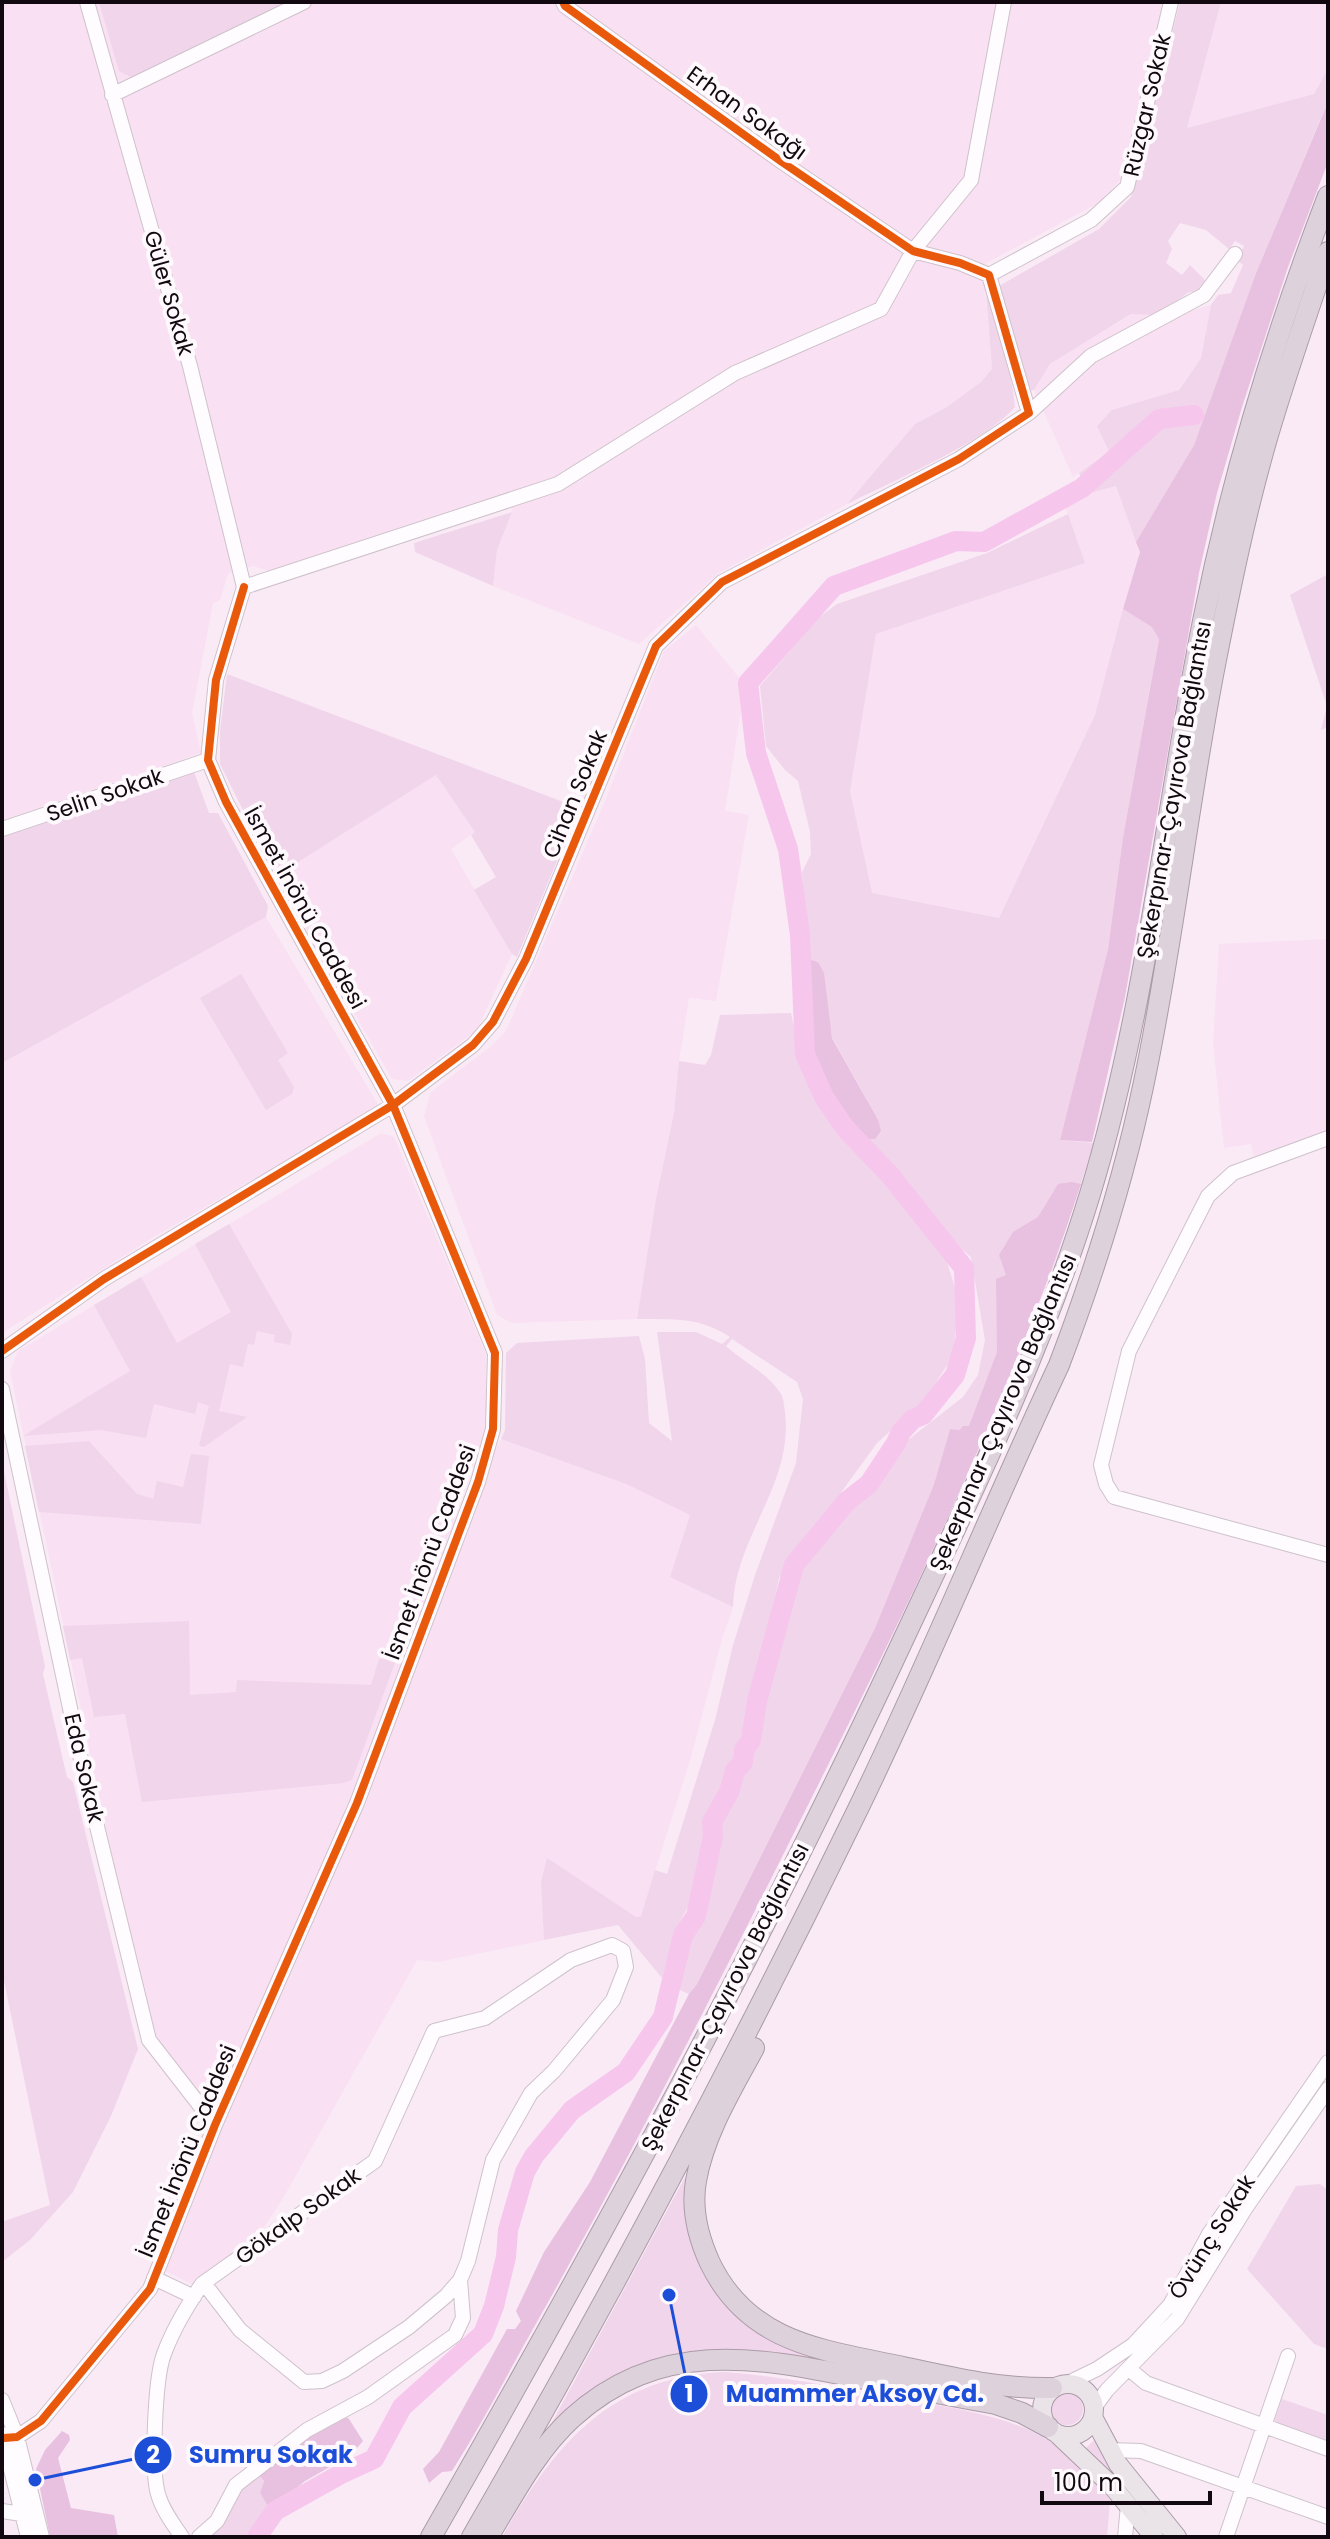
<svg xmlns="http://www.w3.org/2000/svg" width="1330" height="2539" viewBox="0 0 1330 2539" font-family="Poppins,sans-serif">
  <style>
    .built { fill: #f9e0f3 }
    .green { fill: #f1d5eb }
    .forest { fill: #e8c0e0 }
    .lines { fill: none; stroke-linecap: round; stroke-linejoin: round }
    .river { stroke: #f6c6ec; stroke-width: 20 }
    .minor-casing { stroke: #cec2cb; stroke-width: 16 }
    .major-casing { stroke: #ab9ba8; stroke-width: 20 }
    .highway-casing { stroke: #ab9ba8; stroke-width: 22 }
    .minor { stroke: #fefcfe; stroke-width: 14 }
    .major { stroke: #eae3e8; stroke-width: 18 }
    .highway { stroke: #ddd2db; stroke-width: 20 }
    .cycleway-casing { stroke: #fef9fd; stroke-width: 13 }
    .cycleway { stroke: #e8590c; stroke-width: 8 }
    .labels { text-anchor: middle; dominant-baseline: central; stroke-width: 8; stroke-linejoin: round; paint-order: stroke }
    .street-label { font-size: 22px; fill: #11090f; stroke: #fef9fd }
    .leader { fill: none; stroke: #1d4ed8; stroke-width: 3 }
    .callout-dot { fill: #1d4ed8; stroke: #fef9fd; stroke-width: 3 }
    .mark-label { font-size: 24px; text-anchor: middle; font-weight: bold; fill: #fff }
    .callout-label { font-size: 24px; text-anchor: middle; font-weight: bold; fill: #1d4ed8; stroke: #fef9fd; stroke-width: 8; stroke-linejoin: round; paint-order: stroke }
  </style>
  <rect width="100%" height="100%" fill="#f9eaf6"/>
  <path class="built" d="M2,2H1168L1122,178L1100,202L983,265L992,369L981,382L947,407L915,424L847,504L719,573L639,644L493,586L497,550L512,512L507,492L269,571L253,566L228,574L220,600L213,603L192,713L201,753L2,820Z
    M1221,2H1328V69L1314,94L1187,128Z
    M1211,305L1201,358L1178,390L1112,410L1109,450L1073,477L1034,390L1050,364L1132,314L1173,316Z
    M1116,486L1140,552L1095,715L999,918L871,893L850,791L876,634L1085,563L1063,501Z
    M696,625L745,685L725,811L749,815L716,1001L689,998L679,1061L674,1113L656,1199L637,1319L512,1323L497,1315L424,1116L431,1092L490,1047L506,1031L605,801L664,651Z
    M436,775L475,832L451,849L512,954L477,1030L408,1081L392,1079L276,876Z
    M266,917L379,1106L152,1238L2,1333V1063Z
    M1328,939V1130L1254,1156L1251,1144L1224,1148L1213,1044L1219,944Z
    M381,1133L394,1137L486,1354V1428L405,1659L478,1482L501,1439L626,1484L690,1515L670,1577L733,1607L722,1639L691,1757L641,1916L636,1917L541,1882L544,1940L438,1962L417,1960L282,2200L262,2230L192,2284L157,2267L214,2125L150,2038L10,1371L18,1351Z"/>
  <path class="green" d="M99,2H278L280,5L131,77L119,71Z
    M1180,2H1221L1187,128L1314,94L1328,69V101L1256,273L1194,445L1136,542L1116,486L1087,494L1079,473L1109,451L1097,426L1112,410L1179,390L1201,358L1211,305L1218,295L1231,293L1243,265L1237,260L1244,246L1235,241L1229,249L1206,230L1180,223L1168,241L1172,249L1166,263L1182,275L1190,265L1205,280L1197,292H1189L1162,312L1153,315L1131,314L1050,364L1034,390L1027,391L999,286L1099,229L1131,197Z
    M986,292C996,330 1012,368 1015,407C985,442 891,482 847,504L915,424L947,407L981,382L992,369Z
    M512,512L497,550L493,586L415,552L414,543Z
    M1068,514L1085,563L876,634L850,791L872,893L999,918L1095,715L1123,609L1153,627L1159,638L1123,837L1108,949L1060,1140L1094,1143L1053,1268L985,1433L950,1429L934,1484L875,1628L697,1984L689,1994L673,1987L683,1947L701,1913L709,1885L719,1823L748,1764L749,1753L756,1742L766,1680L779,1641L796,1571L806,1564L850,1506L870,1489L892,1456L904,1443L963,1397L978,1375L985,1340L971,1257L943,1233L864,1139H875L867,1100L832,1037L818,962L808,959L802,872L811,854L810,832L798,781L785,770L766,746L760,686L818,618L837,604L987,553Z
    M1328,574V727L1321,730L1327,706L1290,595Z
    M227,674L579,808L517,957L512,954L474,890L496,877L471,835L475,832L436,775L276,876L220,764V731Z
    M194,772L209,813H218L268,906L266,917L2,1063V837Z
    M241,974L288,1053L278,1060L294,1087L292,1094L266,1110L200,998Z
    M791,1013L802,1066L841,1135L883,1173L943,1248L959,1302L953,1356L924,1401L877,1443L779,1578L747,1727L740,1738L737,1756L707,1820L694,1896L677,1927L662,1978L618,1925L544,1940L541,1882L547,1858L636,1917L641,1916L655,1870L667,1874L715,1720L733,1645L755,1575L796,1463L803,1399L797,1382L732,1339L726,1346C743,1362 768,1373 781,1394C784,1399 784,1407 785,1412C794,1484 734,1538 733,1607L670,1577L690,1515L626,1484L501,1439L505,1430L506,1353L517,1343L639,1336L645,1359L649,1423L672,1441L657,1332H696L722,1344L730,1337C698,1316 674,1320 637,1319L656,1199L674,1113L679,1061L705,1065L711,1055L720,1015Z
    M229,1224L292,1334L290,1345L274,1342L275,1335L257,1331L254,1345L248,1344L243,1367L230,1364L219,1411L247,1417L204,1447L199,1446L209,1406L198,1402L195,1414L154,1404L146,1438L101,1430L23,1436L130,1371L94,1305L141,1277L177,1343L231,1312L195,1244Z
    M89,1441L137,1494L153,1499L157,1481L183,1487L191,1454L209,1456L201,1524L39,1512L25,1446Z
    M2,1462L45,1666L43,1674L67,1777L73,1782L138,2049L111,2116L73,2192L30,2240L2,2262V2222L50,2205L2,1971Z
    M189,1621L190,1695L236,1692L237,1680L371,1685L379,1659L397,1657L352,1780L343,1783L142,1802L125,1714L94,1717L82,1658L70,1660L63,1626Z
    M689,2170C696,2219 692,2281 735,2314C758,2331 787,2342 812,2355L811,2359C742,2348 669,2343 607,2382C586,2394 567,2413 549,2428Z
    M1320,2184L1328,2190V2349L1314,2344L1247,2269L1296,2186Z
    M725,2372C786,2377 847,2389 907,2400C947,2407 989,2413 1027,2429C1061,2444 1089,2470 1110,2500L1107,2537H502C555,2444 610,2377 725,2372Z
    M1051 2409a16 16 0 1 1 32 0a16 16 0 1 1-32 0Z
    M1282,2399L1328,2415V2441L1274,2422Z
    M1096,2438L1169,2537H1162L1084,2450Z
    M258,2474L264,2481L260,2493L270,2510L261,2526L249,2537H204L237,2491Z"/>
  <path class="forest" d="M1328,102V162L1288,267L1242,407L1217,493L1199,573L1125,997L1092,1142L1060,1140L1108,949L1123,837L1159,639L1152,627L1123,609L1140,552L1136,542L1194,445L1256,273Z
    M808,959L818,962L824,973L832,1038L878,1120L881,1131L875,1139H864L852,1130L829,1097L809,1050Z
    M1072,1182L1081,1184C1005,1417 892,1637 783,1855C704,2012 624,2168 538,2320C509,2371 483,2422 452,2471L442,2472L429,2483L423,2469L439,2452L507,2329H515L521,2321L516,2311L544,2252L590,2182L689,1994L697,1984L875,1628L934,1484L950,1429L960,1430L963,1426H969L997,1352L996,1279L1006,1275L999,1255L1013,1232L1038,1217L1058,1184Z
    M344,2415L349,2419L363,2441L351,2455L305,2481L270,2510L260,2493L264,2481L258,2474L305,2435Z
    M62,2431L69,2435L70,2440L58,2458L71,2508L114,2515L118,2537H50L36,2469L45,2450Z"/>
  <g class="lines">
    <path class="river" d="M257,2537L275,2511L341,2474L374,2459L402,2407L483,2334L494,2306L506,2257L508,2230L525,2172L534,2156L572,2110L626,2072L663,2017L683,1935L696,1916L713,1836L712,1822L729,1792L735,1771L743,1762L744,1750L751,1740L757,1701L794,1565L847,1501L869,1484L896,1443L901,1432L913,1419L923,1415L955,1375L966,1338L964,1268L890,1175L845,1128L824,1097L805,1054L800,935L788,849L756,753L748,683L834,586L956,541L984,542L1082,488L1159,419L1194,415"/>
    <g class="minor-casing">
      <path id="minor" d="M87,2L190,366L244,587
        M112,95L304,2
        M989,275L1091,220L1127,187L1171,2
        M1029,413L1091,356L1204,295L1235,254
        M244,587L558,484L735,373L881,309L913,251L971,180L1004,2
        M2,829L208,760
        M1328,1138L1233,1173L1208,1196L1129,1351L1101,1465L1106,1484L1114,1497L1328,1555
        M2,1351L104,1279L393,1105L473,1045L493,1022L526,959L656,646L722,582L959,459L1029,413L989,275L960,263L913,251L782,162L565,6L563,2
        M2,1389L83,1769L149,2040L215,2125
        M154,2278L194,2297
        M1129,2369L1146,2383L1328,2449
        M1068,2383L1097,2369L1133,2345L1170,2305L1209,2234L1328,2062
        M2,2400L17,2437L42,2537
        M1094,2408L1107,2390L1177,2319L1245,2209L1328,2089
        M2,2434L28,2537
        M4,2438L17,2437L41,2421L150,2289L215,2125L357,1803L478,1482L493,1429L495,1353L393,1105L226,802L208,760L216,680L244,587
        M1109,2450L1141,2451L1328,2517
        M2,2511L22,2514
        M182,2537C173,2524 162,2509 158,2494C151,2470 155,2377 164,2354C173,2329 187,2306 202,2284L375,2161L434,2031L485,2018L571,1960L612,1945L623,1951L626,1967L613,2000L554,2071L531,2093L493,2160L468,2261L460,2280L446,2296L409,2327L343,2371L322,2381L304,2382L240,2330L210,2291L202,2284
        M199,2537L217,2521L236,2485L307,2430L368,2397L455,2335L463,2318L460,2280
        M1125,2537L1128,2506
        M1226,2537L1288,2356"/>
    </g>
    <g class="major-casing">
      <path id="major" d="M1042 2410a26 26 0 1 1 52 0a26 26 0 1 1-52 0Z
        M1093,2417L1118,2464L1177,2537
        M1055,2432L1112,2486L1154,2537"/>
    </g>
    <g class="highway-casing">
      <path id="highway" d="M754,2048C732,2089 704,2134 696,2181C691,2209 698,2237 710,2263C749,2344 824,2350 903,2367C953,2378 1000,2389 1052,2388
        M431,2537C599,2243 761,1945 904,1638C972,1493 1043,1348 1090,1194C1147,1007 1165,812 1203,621C1232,476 1275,334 1328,196
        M472,2537C609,2299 738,2056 858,1809C929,1663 990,1512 1059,1365C1094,1273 1124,1179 1144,1082C1173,944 1188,803 1215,665C1230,588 1246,510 1268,435C1286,374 1307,313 1328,252
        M488,2537C513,2496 536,2451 572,2418C659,2339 754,2356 859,2378C905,2387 950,2396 996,2404L1022,2413L1048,2427"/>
    </g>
    <use href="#minor" class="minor"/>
    <use href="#major" class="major"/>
    <use href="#highway" class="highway"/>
    <g class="cycleway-casing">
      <path id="cycleway" d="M2,1351L104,1279L393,1105L473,1045L493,1022L526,959L656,646L722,582L959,459L1029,413L989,275L960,263L913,251L782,162L565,6L563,2
        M4,2438L17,2437L41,2421L150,2289L215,2125L357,1803L478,1482L493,1429L495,1353L393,1105L226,802L208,760L216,680L244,587"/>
    </g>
    <use href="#cycleway" class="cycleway"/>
  </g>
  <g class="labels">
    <g class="street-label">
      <text transform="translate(1147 105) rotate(-77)">Rüzgar Sokak</text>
      <text transform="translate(747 113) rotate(36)">Erhan Sokağı</text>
      <text transform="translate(169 293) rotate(74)">Güler Sokak</text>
      <text transform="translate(1174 790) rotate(-80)">Şekerpınar-Çayırova Bağlantısı</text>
      <text transform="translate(575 794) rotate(-68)">Cihan Sokak</text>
      <text transform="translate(105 795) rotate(-19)">Selin Sokak</text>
      <text transform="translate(305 908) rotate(61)">İsmet İnönü Caddesi</text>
      <text transform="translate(1003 1412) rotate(-67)">Şekerpınar-Çayırova Bağlantısı</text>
      <text transform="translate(430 1552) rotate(-70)">İsmet İnönü Caddesi</text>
      <text transform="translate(84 1768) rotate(77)">Eda Sokak</text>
      <text transform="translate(725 1997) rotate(-63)">Şekerpınar-Çayırova Bağlantısı</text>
      <text transform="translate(187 2151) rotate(-68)">İsmet İnönü Caddesi</text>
      <text transform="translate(298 2216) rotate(-36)">Gökalp Sokak</text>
      <text transform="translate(1212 2237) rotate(-58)">Övünç Sokak</text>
    </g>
  </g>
  <path class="leader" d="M669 2295L689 2394M35 2480L153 2455"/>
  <g class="callout-dot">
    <circle cx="669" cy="2295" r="8"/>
    <circle cx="35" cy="2480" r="8"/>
    <circle cx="689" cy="2394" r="20"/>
    <circle cx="153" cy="2455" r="20"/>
  </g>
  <g class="mark-label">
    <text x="689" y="2402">1</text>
    <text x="153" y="2463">2</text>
  </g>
  <g class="callout-label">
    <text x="855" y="2402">Muammer Aksoy Cd.</text>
    <text x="271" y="2463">Sumru Sokak</text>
  </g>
  <rect width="1330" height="2539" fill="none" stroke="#11090f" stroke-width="8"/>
  <path d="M1042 2491v12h168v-12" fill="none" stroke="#11090f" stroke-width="4"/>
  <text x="1054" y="2491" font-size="24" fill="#11090f" stroke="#fef9fd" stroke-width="6" paint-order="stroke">100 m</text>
</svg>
